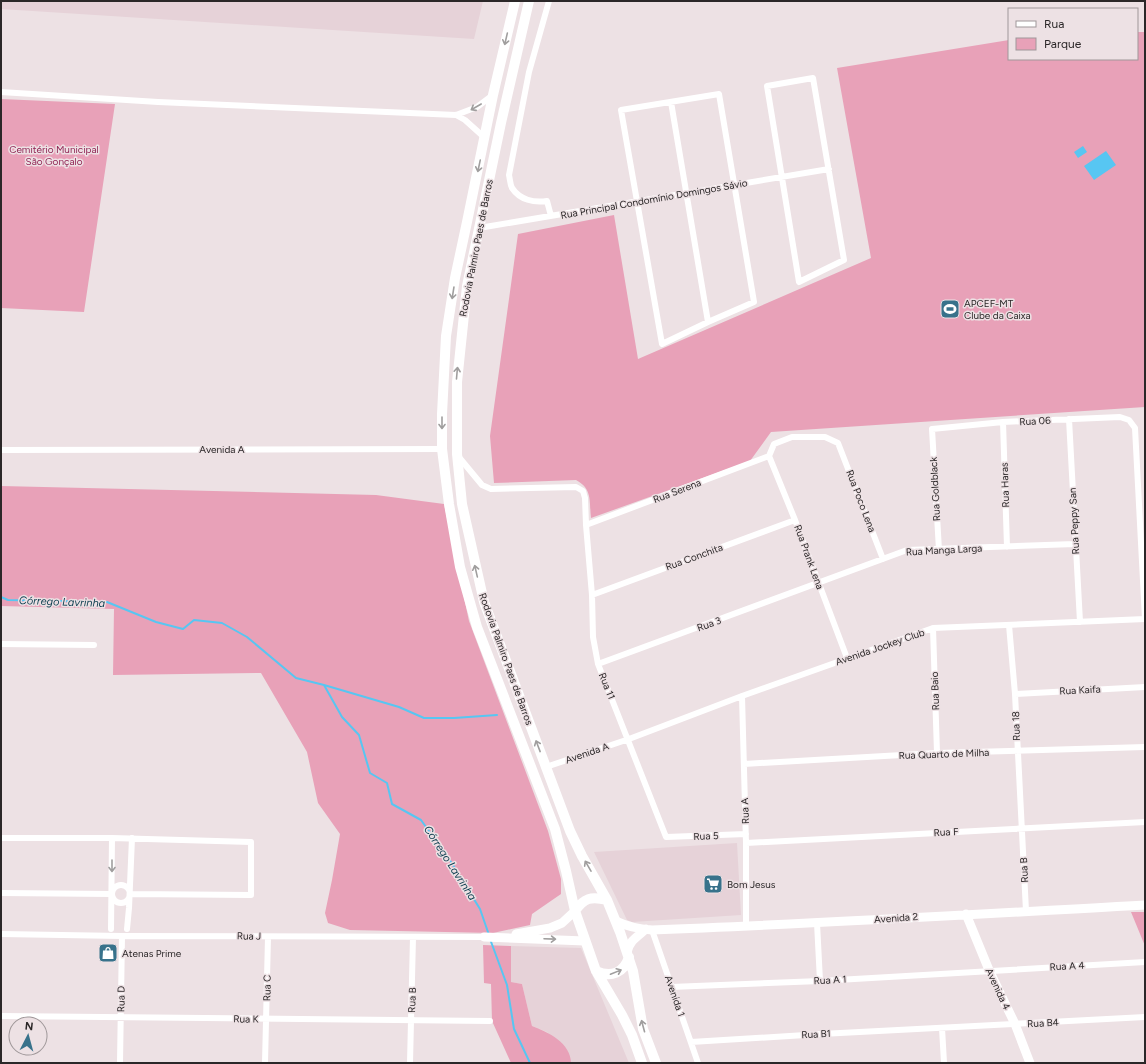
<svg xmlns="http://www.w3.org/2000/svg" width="1146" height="1064" viewBox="0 0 1146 1064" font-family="Figtree,sans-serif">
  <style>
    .built { fill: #e6d2d8 }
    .green { fill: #e8a1b8 }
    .water { fill: #57c6f2 }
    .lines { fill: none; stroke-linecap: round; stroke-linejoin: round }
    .stream { stroke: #57c6f2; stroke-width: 2 }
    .street { stroke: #fff; stroke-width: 6 }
    .secondary { stroke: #fff; stroke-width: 9 }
    .primary { stroke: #fff; stroke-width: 10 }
    .oneway { stroke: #a09e9e }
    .labels { text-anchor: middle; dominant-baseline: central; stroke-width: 3; stroke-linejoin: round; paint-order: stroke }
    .park-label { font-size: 10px; fill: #902454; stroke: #ede1e4 }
    .street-label { font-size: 10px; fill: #2b2728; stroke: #ede1e4 }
    .poi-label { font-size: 10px; fill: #2b2728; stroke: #ede1e4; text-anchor: start }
    .water-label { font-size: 11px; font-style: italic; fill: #0c3d4f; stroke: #ede1e4 }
  </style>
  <rect width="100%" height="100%" fill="#ede1e4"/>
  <path class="built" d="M1,1H483L474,39L1,9Z
    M737,843L741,915L632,922L627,920L594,852Z
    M511,946L581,948L629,1063H571V1062L547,1032L532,1026L522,984L511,982Z"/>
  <path class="green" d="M1137,32H1145V407L771,432L750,461L591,518C589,502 593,489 576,480L494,483L490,436L518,234L614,215L638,359L871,258L837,68L1009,40V59H1137Z
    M1,99L115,104L84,312L1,308Z
    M1,486L376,495L444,504L469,621L548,831L561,879V894L532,914L530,925L493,933L350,930L328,923L325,913L332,880L340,834L318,803L307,752L261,673L113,675L114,609L1,606Z
    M1131,912H1145V946Z
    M483,945L511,946V982L522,984L532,1026C548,1032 571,1043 571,1063H511L492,1021L491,984L484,983Z"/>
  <path class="water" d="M1083,146L1087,152L1078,158L1074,152Z
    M1106,151L1116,165L1094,180L1084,166Z"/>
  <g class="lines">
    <path class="stream" d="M1,597L8,600L107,602L156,622L183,629L194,620L222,623L247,637L296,678L324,685L342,717L359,735L370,773L387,783L392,804L421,820L451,862L480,909L489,935
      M324,685L399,707L424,718H454L497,715
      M490,939L507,985L514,1029L530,1063"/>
    <path class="street" d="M549,1L529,72L509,175C510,179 510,184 512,188C520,200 534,203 547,201L551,216
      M813,78L844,260L799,282L767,86Z
      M1,92L158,102L456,115L477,107L493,95
      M719,94L754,302L708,322L662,344L621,110Z
      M671,102L708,322
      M456,115L465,120L485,138
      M479,228L829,169
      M1069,419L1080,622
      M1003,422L1007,547
      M1,450L442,449
      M458,456L482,485L491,489L576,487L583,491L585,498L586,525L592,595L593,637L598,664L666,837L746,834
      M769,456L795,520L847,658
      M769,456L774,444L792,437H825L838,443L883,559
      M586,525L769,456
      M939,550L932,429L1003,422L1120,417L1129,420L1135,428L1145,619
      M592,595L795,520
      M1009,625L1015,694L1026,911
      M933,628L937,753
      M1,644L94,645
      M598,664L907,550L1075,544
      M1015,694L1145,687
      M742,696L746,843V926
      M744,764L937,753L1145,747
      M546,767L629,739L742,696L933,628L1145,619
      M1,838H112L251,842V895L130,894
      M746,843L1145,822
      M112 894a9 9 0 1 1 18 0a9 9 0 1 1-18 0Z
      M1,893L112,894
      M817,923L820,981
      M111,929L112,838
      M127,929L129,908L132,838
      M652,930L698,1063
      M1,934L122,936L484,937
      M671,987L820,981L1145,962
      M1,1016L490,1021
      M942,1028L944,1063
      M691,1042L821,1034L1145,1017
      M120,1063L122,936
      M265,1063L268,937
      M410,1063L413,937"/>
    <path class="secondary" d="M966,914L989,970L1015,1024L1030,1063
      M616,921C628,927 638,929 652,930C816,924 981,914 1145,905
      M516,934L550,928L562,923L575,911
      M484,937L585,941
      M627,952C630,940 637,937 646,929"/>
    <path class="primary" d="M515,1L493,95L467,222L455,278L446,336L442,414V449L449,504L460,567L477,627L555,829L566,871L575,911L596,971L622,1015L632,1035L642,1063
      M529,1L501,123L467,286L457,382V454L462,504L484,602L570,831L582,856L607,900L620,932L633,971L643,1029L656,1063
      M575,911C584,898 591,896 607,900
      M596,971C611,978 624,973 629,957"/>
  </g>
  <defs><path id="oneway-shaft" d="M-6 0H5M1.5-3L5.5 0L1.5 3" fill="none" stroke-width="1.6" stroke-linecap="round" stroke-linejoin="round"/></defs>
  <g class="oneway">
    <use href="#oneway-shaft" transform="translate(506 39) rotate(103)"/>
    <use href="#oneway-shaft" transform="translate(476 107) rotate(150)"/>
    <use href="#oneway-shaft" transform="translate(479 166) rotate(102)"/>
    <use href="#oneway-shaft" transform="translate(453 293) rotate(99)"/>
    <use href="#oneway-shaft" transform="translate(457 373) rotate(-85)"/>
    <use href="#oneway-shaft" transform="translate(442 423) rotate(90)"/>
    <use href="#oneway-shaft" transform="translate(476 571) rotate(-103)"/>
    <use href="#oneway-shaft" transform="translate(538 746) rotate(-111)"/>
    <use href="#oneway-shaft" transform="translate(112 866) rotate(90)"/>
    <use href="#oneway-shaft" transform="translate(588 866) rotate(-120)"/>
    <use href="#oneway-shaft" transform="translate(550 939) rotate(2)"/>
    <use href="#oneway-shaft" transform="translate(616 972) rotate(-22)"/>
    <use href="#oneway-shaft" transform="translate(643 1026) rotate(-105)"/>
  </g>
  <defs>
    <g id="stadium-square" transform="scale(1)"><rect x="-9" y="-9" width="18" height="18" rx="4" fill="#38728b" stroke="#ede1e4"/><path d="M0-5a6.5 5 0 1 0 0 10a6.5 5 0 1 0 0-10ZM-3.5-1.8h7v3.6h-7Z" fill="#fff"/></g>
    <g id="supermarket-square" transform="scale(1)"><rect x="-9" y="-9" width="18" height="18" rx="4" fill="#38728b" stroke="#ede1e4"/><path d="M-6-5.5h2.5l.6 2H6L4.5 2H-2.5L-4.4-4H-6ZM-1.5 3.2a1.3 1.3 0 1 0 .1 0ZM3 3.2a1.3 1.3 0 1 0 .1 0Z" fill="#fff"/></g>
    <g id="shop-square" transform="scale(1)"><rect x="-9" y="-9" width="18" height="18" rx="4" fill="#38728b" stroke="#ede1e4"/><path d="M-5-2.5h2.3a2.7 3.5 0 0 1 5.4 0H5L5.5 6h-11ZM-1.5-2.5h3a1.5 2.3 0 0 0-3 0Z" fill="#fff"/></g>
  </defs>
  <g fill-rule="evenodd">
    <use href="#stadium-square" x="950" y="309"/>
    <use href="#supermarket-square" x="713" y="884"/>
    <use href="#shop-square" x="108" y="953"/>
  </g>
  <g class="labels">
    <g class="park-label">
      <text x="54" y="149">Cemitério Municipal<tspan x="54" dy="12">São Gonçalo</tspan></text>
    </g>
    <g class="street-label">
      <text transform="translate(654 199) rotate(-10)">Rua Principal Condomínio Domingos Sávio</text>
      <text transform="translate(476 248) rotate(-79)">Rodovia Palmiro Paes de Barros</text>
      <text transform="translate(1035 421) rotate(-3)">Rua 06</text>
      <text x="222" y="449">Avenida A</text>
      <text transform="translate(1005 485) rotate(-92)">Rua Haras</text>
      <text transform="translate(935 489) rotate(-93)">Rua Goldblack</text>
      <text transform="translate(677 491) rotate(-21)">Rua Serena</text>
      <text transform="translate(861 501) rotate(69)">Rua Poco Lena</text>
      <text transform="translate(1074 521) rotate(-93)">Rua Peppy San</text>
      <text transform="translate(944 550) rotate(-3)">Rua Manga Larga</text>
      <text transform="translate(694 557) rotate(-20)">Rua Conchita</text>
      <text transform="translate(809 557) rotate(70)">Rua Prank Lena</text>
      <text transform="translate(709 624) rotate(-20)">Rua 3</text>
      <text transform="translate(880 647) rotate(-19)">Avenida Jockey Club</text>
      <text transform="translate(506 659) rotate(70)">Rodovia Palmiro Paes de Barros</text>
      <text transform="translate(607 686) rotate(68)">Rua 11</text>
      <text transform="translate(1080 690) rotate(-3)">Rua Kaifa</text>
      <text transform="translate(935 691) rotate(-92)">Rua Baio</text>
      <text transform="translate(1016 726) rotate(-92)">Rua 18</text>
      <text transform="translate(587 753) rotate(-19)">Avenida A</text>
      <text transform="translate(944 754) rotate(-2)">Rua Quarto de Milha</text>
      <text transform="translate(745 811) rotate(-92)">Rua A</text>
      <text transform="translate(946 832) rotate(-3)">Rua F</text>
      <text transform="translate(706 836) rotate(-2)">Rua 5</text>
      <text transform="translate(1024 870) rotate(-93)">Rua B</text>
      <text transform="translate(896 918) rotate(-4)">Avenida 2</text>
      <text transform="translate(249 936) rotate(1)">Rua J</text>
      <text transform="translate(1067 966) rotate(-3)">Rua A 4</text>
      <text transform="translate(830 980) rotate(-3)">Rua A 1</text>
      <text transform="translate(267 988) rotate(-89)">Rua C</text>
      <text transform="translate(998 989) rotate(65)">Avenida 4</text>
      <text transform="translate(675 996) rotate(71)">Avenida 1</text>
      <text transform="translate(121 999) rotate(-89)">Rua D</text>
      <text transform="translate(412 1000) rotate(-88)">Rua B</text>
      <text transform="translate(246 1019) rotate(1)">Rua K</text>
      <text transform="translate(1043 1023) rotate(-3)">Rua B4</text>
      <text transform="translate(816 1034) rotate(-3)">Rua B1</text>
    </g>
    <g class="poi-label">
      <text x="964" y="303">APCEF-MT<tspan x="964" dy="12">Clube da Caixa</tspan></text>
      <text x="727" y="884">Bom Jesus</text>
      <text x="122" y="953">Atenas Prime</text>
    </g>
    <g class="water-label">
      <text transform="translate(62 602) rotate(2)">Córrego Lavrinha</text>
      <text transform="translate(450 863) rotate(57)">Córrego Lavrinha</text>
    </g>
  </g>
  <rect width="1146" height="1064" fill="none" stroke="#2b2728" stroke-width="4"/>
  <rect x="1008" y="8" width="130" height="52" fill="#ede1e4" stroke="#9f9799"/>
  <rect x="1016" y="21" width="20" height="6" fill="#ffffff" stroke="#9f9799"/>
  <text x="1044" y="28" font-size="12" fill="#2b2728">Rua</text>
  <rect x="1016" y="38" width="20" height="12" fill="#e8a1b8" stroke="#9f9799"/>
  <text x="1044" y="48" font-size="12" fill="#2b2728">Parque</text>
  <g transform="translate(28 1036) rotate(6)"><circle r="19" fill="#ede1e4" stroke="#9f9799"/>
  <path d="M0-3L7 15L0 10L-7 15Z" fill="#38728b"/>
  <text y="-6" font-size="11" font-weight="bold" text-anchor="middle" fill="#2b2728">N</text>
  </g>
</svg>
